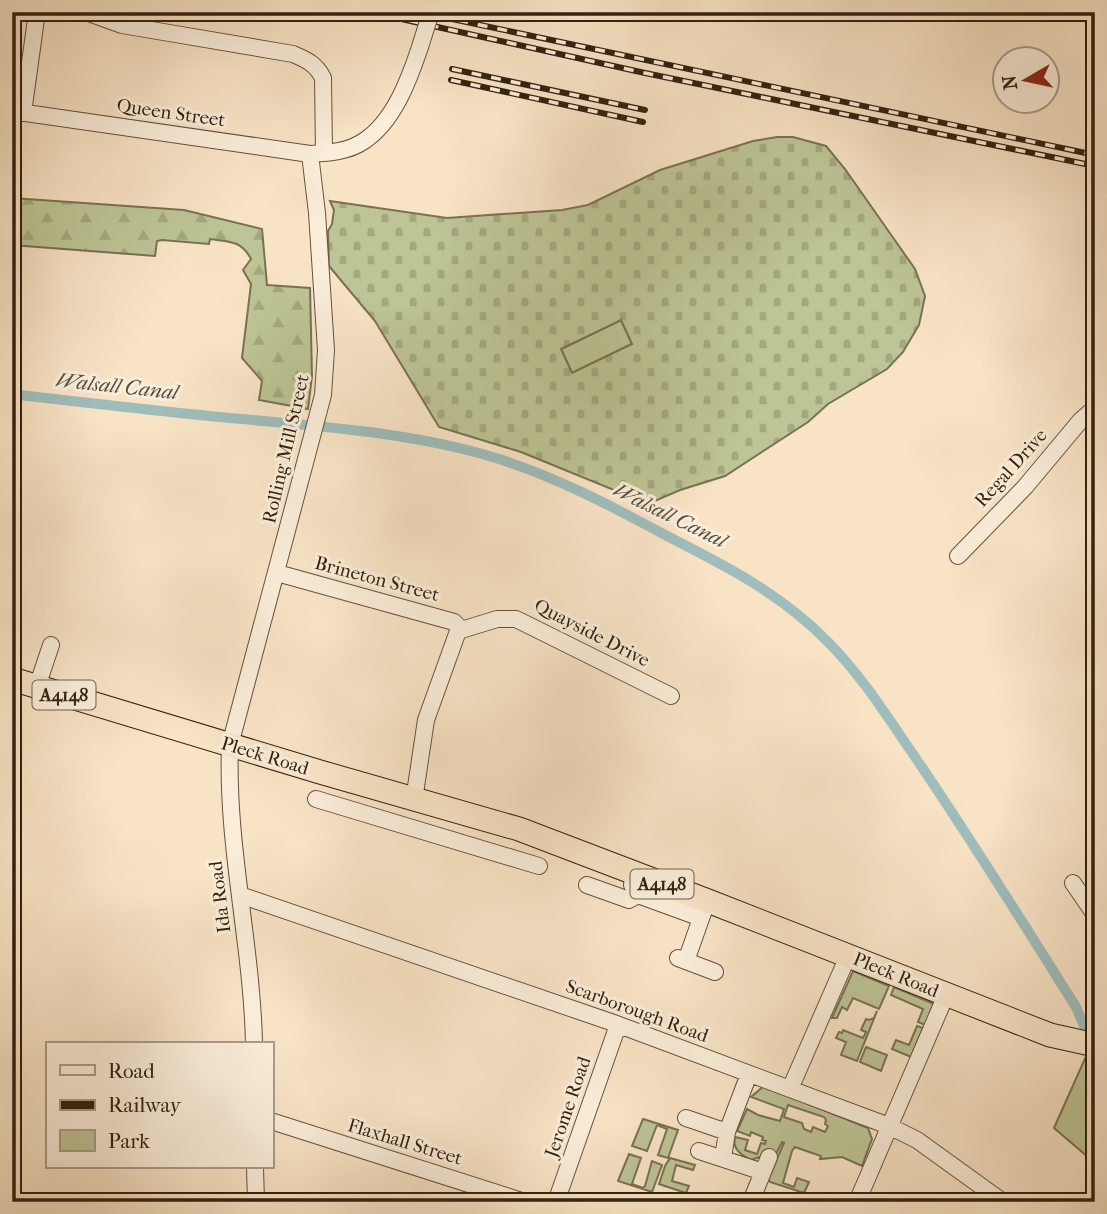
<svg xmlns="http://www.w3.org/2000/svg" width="1107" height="1214" viewBox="0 0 1107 1214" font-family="'IM FELL French Canon',serif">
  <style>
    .green { fill: #bdc495; stroke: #787252; stroke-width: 2; fill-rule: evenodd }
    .forest { fill: url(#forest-firs); stroke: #787252; stroke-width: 2 }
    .cemetery { fill: url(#cemetery-stones); stroke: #787252; stroke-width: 2; fill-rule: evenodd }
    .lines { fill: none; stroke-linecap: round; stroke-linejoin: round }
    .stream { stroke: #737f76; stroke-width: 3.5 }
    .canal { stroke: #9fbdbc; stroke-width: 10 }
    .minor-casing { stroke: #64523c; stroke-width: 18 }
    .highway-casing { stroke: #32210e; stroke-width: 25 }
    .minor { stroke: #faedd9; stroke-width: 16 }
    .highway { stroke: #f8e3c5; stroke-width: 23 }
    .rail-casing { stroke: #32210e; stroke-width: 6 }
    .rail { stroke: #faedd9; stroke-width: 3.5; stroke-dasharray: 10; stroke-linecap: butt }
    .minor-bridge-casing { stroke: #64523c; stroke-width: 18; stroke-linecap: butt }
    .minor-bridge { stroke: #faedd9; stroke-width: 16 }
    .labels { text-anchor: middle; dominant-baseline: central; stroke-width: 6; stroke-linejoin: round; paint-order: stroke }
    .shield { fill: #faedd9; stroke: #6e5e4b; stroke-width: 2 }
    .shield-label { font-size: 18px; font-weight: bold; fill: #32210e }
    .street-label { font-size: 19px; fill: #32210e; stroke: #faedd9 }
    .water-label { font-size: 21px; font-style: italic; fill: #535042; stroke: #faedd9 }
  </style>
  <defs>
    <pattern id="forest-firs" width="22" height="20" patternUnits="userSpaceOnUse" patternTransform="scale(1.75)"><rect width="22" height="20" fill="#bdc495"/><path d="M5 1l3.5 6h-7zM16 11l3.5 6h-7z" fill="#a3a87f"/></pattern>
    <pattern id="cemetery-stones" width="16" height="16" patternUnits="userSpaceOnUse" patternTransform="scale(1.75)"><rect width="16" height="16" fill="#bdc495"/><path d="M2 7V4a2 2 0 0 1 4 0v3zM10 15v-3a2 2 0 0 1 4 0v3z" fill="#a3a87f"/></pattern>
  </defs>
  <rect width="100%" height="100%" fill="#f8e3c5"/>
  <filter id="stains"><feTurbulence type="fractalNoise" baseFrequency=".00286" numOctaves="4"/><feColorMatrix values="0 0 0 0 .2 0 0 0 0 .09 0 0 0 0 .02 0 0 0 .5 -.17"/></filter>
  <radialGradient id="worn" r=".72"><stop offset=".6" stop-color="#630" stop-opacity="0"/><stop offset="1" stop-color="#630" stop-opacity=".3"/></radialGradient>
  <path class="green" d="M621,320L632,344L572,373L561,349Z
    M853,971L889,986L879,1009L853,998L847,1010L842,1007L837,1018H832Z
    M894,987L934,1004L925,1025L918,1022L923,1009L891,995Z
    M877,1011L857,1061L841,1055L846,1042L836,1038L839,1032L842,1033L843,1030L863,1038L866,1032L861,1030L866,1019L869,1020L874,1018Z
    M917,1026L923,1028L911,1057L892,1049L896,1040L909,1045Z
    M866,1047L887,1055L881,1071L860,1062Z
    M1087,1054L1095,1055V1163L1054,1128Z
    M764,1086L868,1128L872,1139L862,1166L842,1157L820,1159L821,1156L795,1147L792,1151L783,1183L794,1187L797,1178L809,1182L804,1193L770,1182L768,1179L784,1143L782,1142L775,1156H763L751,1160C741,1155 732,1149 735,1137L748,1140L745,1150L757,1154L761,1143L765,1144L766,1141L762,1140L763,1137L751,1132L750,1136L737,1131L747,1109L758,1115L780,1121L784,1109L751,1097ZM788,1105L824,1117L826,1120L825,1124L828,1126L825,1132L813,1127L811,1132L804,1129L802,1123L784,1117Z
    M643,1119L678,1130L668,1158L658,1155L667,1129L657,1125L647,1151L632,1146Z
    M629,1154L641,1158L632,1184L643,1188L645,1186L652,1161L662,1165L652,1192L618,1181Z
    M670,1158L695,1165L693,1170L676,1165L672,1181L689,1186L686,1193L659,1184L665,1166Z"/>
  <path class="forest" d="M12,198L184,210L262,229L267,285L310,288L312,376L308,409L259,400L262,381L242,358L251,284L243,270L251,259C241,240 229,242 210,239L209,244L162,240L157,241L155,256L12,245Z"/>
  <path class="cemetery" d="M777,137H793L826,146L845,169L915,269L925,296L919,325L903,352L887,369L828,404L808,422L725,476L680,490L648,504L521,452L439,427L375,321L329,266L328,231L332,224L334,210L330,201L447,218L562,210L588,205L660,170L753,141ZM621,320L632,344L572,373L561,349Z"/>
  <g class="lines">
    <path class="stream" d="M1077,12L1095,18"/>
    <path class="canal" d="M12,394C89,403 165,412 242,419C326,427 414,433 496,458C557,477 613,507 669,537C728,567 781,594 828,642C862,676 888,718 915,757C971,839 1023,923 1076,1007L1087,1033"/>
    <g class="minor-casing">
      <path id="minor" d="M86,12L122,25L293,54C307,60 316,64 323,78L324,153
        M12,111L310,154C328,153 348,152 364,141C394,121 409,80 420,47
        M23,113L37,12
        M958,556L1025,487L1081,420L1095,408
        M277,573L454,622L459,627L458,631
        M37,687L51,645
        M316,799L539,866
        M414,800L426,720L458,631L497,619H516L671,696
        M634,874L632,885L638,895L701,918
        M1073,883L1095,915
        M587,885L629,900L638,895
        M240,895L611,1022L889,1126L917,1140L1003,1202
        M678,958L715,972
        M686,961L704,910
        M254,1044C252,944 226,845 230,745L323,395L326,350L317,213L310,154
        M790,1089L848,956
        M686,1118L727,1132
        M271,1121L525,1202
        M699,1151L763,1172
        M723,1158L727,1132L749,1074
        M255,1167L256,1202
        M752,1199L769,1157
        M556,1202L618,1025
        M857,1202L946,995"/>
    </g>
    <g class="highway-casing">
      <path id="highway" d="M12,679L320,772L519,829L708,901L1050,1035L1095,1045"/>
    </g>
    <use href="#minor" class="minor"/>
    <use href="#highway" class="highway"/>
    <g class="rail-casing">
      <path id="rail" d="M370,12L645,73L1095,166
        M419,12L1095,155
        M452,69L645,110
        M451,80L643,122"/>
    </g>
    <use href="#rail" class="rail"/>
    <g class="minor-bridge-casing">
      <path id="minor-bridge" d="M420,47L431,12"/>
    </g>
    <use href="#minor-bridge" class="minor-bridge"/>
  </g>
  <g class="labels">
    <g class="shield">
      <rect x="32.5" y="680.5" width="63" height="29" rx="5"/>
      <rect x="630.5" y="869.5" width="63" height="29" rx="5"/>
    </g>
    <g class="shield-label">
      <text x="64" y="695">A4148</text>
      <text x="662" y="884">A4148</text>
    </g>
    <g class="street-label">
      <text transform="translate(171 113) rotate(8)">Queen Street</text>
      <text transform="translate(286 449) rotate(-77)">Rolling Mill Street</text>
      <text transform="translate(1011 468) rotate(-48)">Regal Drive</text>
      <text transform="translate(377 579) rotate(15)">Brineton Street</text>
      <text transform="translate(592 633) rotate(27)">Quayside Drive</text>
      <text transform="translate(265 756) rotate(17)">Pleck Road</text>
      <text transform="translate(220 897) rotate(-97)">Ida Road</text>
      <text transform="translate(896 975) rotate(22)">Pleck Road</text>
      <text transform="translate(637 1011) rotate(20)">Scarborough Road</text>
      <text transform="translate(568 1107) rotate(-71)">Jerome Road</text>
      <text transform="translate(405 1142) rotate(17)">Flaxhall Street</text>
    </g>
    <g class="water-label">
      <text transform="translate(117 386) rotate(6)">Walsall Canal</text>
      <text transform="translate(670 515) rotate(26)">Walsall Canal</text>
    </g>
  </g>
  <rect width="1107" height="1214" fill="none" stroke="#f8e3c5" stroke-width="42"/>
  <rect x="14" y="14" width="1079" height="1186" fill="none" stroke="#32210e" stroke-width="3.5"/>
  <rect x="21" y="21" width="1065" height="1172" fill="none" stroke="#32210e" stroke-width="2"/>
  <rect x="46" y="1042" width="228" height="126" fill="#faedd9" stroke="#aa9b88" stroke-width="2"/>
  <rect x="60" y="1065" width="35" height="10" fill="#faedd9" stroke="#aa9b88" stroke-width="2"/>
  <text x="108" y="1078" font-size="21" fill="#32210e">Road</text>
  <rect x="60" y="1100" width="35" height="10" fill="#32210e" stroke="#aa9b88" stroke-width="2"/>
  <text x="108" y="1112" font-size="21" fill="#32210e">Railway</text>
  <rect x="60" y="1130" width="35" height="21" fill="#bdc495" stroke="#aa9b88" stroke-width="2"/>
  <text x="108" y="1148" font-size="21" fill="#32210e">Park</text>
  <g transform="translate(1026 80) rotate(261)"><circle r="33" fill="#faedd9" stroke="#aa9b88" stroke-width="2"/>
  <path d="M0-5L12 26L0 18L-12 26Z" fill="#8f2418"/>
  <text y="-10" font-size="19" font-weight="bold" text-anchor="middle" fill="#32210e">N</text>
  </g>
  <rect width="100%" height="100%" filter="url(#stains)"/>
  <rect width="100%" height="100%" fill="url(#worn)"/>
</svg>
